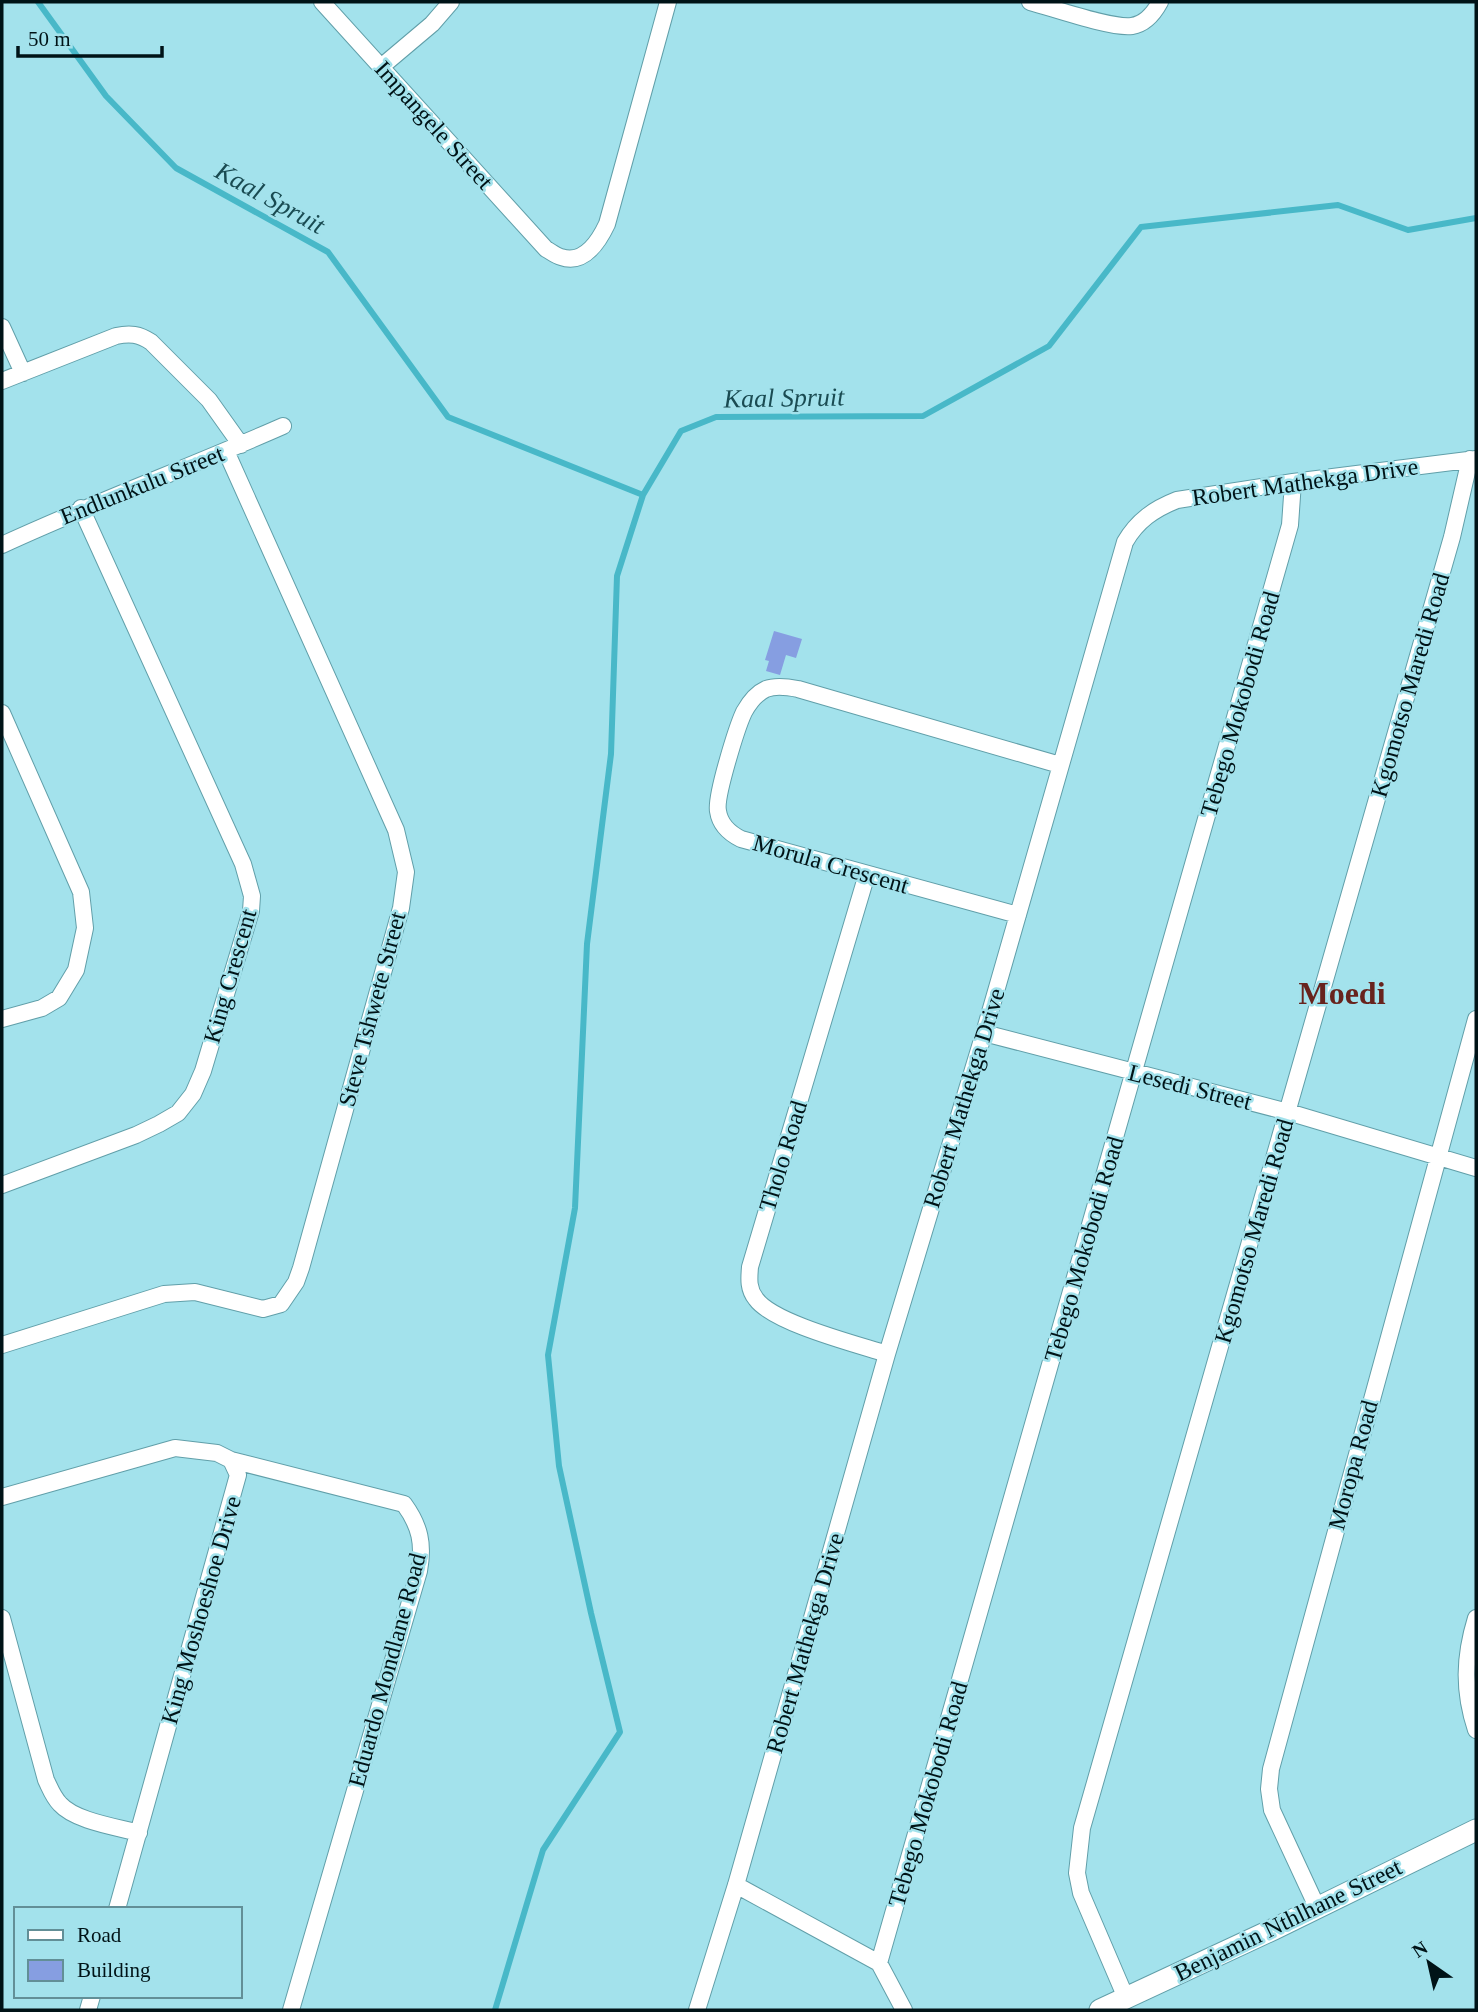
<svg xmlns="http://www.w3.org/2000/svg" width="1478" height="2012" viewBox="0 0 1478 2012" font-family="Georgia,serif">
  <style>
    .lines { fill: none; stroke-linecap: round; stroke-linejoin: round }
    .stream { stroke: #48b8c8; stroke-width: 6 }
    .building { fill: #869ee1 }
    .street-casing { stroke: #619fa9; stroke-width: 18 }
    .secondary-casing { stroke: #619fa9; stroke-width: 23 }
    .street { stroke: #fff; stroke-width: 16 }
    .secondary { stroke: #fff; stroke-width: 21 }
    .labels { text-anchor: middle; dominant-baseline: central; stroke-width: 5; stroke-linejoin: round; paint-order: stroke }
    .street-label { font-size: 24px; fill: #001317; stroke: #a3e2ec }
    .water-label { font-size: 26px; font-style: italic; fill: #1a4b52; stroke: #a3e2ec }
    .district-label { font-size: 32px; font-weight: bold; fill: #68231d; stroke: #a3e2ec }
  </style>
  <rect width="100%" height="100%" fill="#a3e2ec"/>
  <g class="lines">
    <path class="stream" d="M38,2L106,96L176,168L328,252L448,417L643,495L681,431L716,417L923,416L1049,346L1141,227L1338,205L1408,230L1476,218
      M495,2010L543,1850L620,1732L591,1613L559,1466L548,1355L575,1208L587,944L611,754L617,576L643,495"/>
  </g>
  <path class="building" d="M774,631L802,639L796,658L786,655L780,675L766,671L769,661L765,660Z"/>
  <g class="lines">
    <g class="street-casing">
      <path id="street" d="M322,2L546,249C550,251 556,256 561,257C584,265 599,241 607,224L668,2
        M1030,2C1053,8 1112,29 1132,26C1146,24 1154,13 1160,2
        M381,67L432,24L451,2
        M2,327L23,373
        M2,381L116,336C130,333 139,334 151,342L209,400L241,445
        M2,545C95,502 190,467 283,426
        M2,713L81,892L85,928L76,970L59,998L42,1008L2,1019
        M867,874L750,1267C749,1279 748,1289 756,1299C773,1323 856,1344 887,1354
        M1018,915L741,839C729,833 720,825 718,811C715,797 737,727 744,712C749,703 757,693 766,689C776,685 788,687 798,689L1060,765
        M984,1033L1288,1112L1476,1168
        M2,1185L136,1135L159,1124L178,1113L193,1094L203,1071L251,911L252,896L243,864L81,508
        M2,1345L164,1294L195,1292L263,1309L281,1304L296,1282L301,1268L401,908L406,872L396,830L226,451
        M231,1460L404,1504C420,1526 424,1544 419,1571L291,2010
        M2,1497L175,1448L217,1453L231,1460L238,1475L117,1909
        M2,1618L46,1780C50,1788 53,1797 60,1804C75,1821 117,1827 139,1833
        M1476,1618C1464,1657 1463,1691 1476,1730
        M736,1885L879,1963
        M1317,1907L1272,1810L1269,1789L1271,1769L1476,1019
        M1126,1998L1081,1893L1077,1873L1082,1828L1452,537L1470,459
        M88,2010L92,1996
        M697,2010L736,1885L887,1354L984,1033L1125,542C1137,521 1154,509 1177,500L1293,482L1476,459
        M904,2010L879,1963L1284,546L1290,525L1293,482"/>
    </g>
    <g class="secondary-casing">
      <path id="secondary" d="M1100,2010L1274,1929L1476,1830"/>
    </g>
    <use href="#street" class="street"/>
    <use href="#secondary" class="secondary"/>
  </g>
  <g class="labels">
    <g class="street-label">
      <text transform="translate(434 125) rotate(48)">Impangele Street</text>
      <text transform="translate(1305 482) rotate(-8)">Robert Mathekga Drive</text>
      <text transform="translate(142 485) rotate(-22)">Endlunkulu Street</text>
      <text transform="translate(1410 685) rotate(-74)">Kgomotso Maredi Road</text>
      <text transform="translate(1240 704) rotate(-74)">Tebego Mokobodi Road</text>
      <text transform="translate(831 864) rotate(16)">Morula Crescent</text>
      <text transform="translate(230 976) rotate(-74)">King Crescent</text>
      <text transform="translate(372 1009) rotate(-75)">Steve Tshwete Street</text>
      <text transform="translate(1190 1087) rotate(14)">Lesedi Street</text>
      <text transform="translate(964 1098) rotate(-73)">Robert Mathekga Drive</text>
      <text transform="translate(783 1156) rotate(-73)">Tholo Road</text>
      <text transform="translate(1254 1231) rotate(-74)">Kgomotso Maredi Road</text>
      <text transform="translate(1084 1249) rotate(-74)">Tebego Mokobodi Road</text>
      <text transform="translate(1353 1465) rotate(-75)">Moropa Road</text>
      <text transform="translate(201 1610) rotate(-74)">King Moshoeshoe Drive</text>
      <text transform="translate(805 1643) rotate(-74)">Robert Mathekga Drive</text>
      <text transform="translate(387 1670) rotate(-75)">Eduardo Mondlane Road</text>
      <text transform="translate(928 1794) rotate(-74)">Tebego Mokobodi Road</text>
      <text transform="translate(1288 1920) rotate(-26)">Benjamin Nthlhane Street</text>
    </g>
    <g class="water-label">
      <text transform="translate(270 198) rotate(29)">Kaal Spruit</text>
      <text transform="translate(784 398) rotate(-1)">Kaal Spruit</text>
    </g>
    <g class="district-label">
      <text x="1342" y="993">Moedi</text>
    </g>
  </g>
  <rect width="1478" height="2012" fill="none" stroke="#001317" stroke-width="7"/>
  <rect x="14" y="1907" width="228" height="91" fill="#a3e2ec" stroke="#628f97" stroke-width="2"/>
  <rect x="28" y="1930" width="35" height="10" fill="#ffffff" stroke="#628f97" stroke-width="2"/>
  <text x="77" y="1942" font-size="21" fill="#001317">Road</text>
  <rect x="28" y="1960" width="35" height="21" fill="#869ee1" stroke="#628f97" stroke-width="2"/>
  <text x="77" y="1977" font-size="21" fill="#001317">Building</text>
  <g transform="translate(1429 1963) rotate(326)" stroke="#a3e2ec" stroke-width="5" paint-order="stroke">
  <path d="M0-5L12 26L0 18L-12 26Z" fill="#001317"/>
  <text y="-10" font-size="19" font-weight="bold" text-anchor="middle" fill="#001317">N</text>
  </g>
  <path d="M18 46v10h144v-10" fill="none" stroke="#001317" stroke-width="3.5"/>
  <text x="28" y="46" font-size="21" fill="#001317" stroke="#a3e2ec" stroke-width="5" paint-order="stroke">50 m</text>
</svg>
